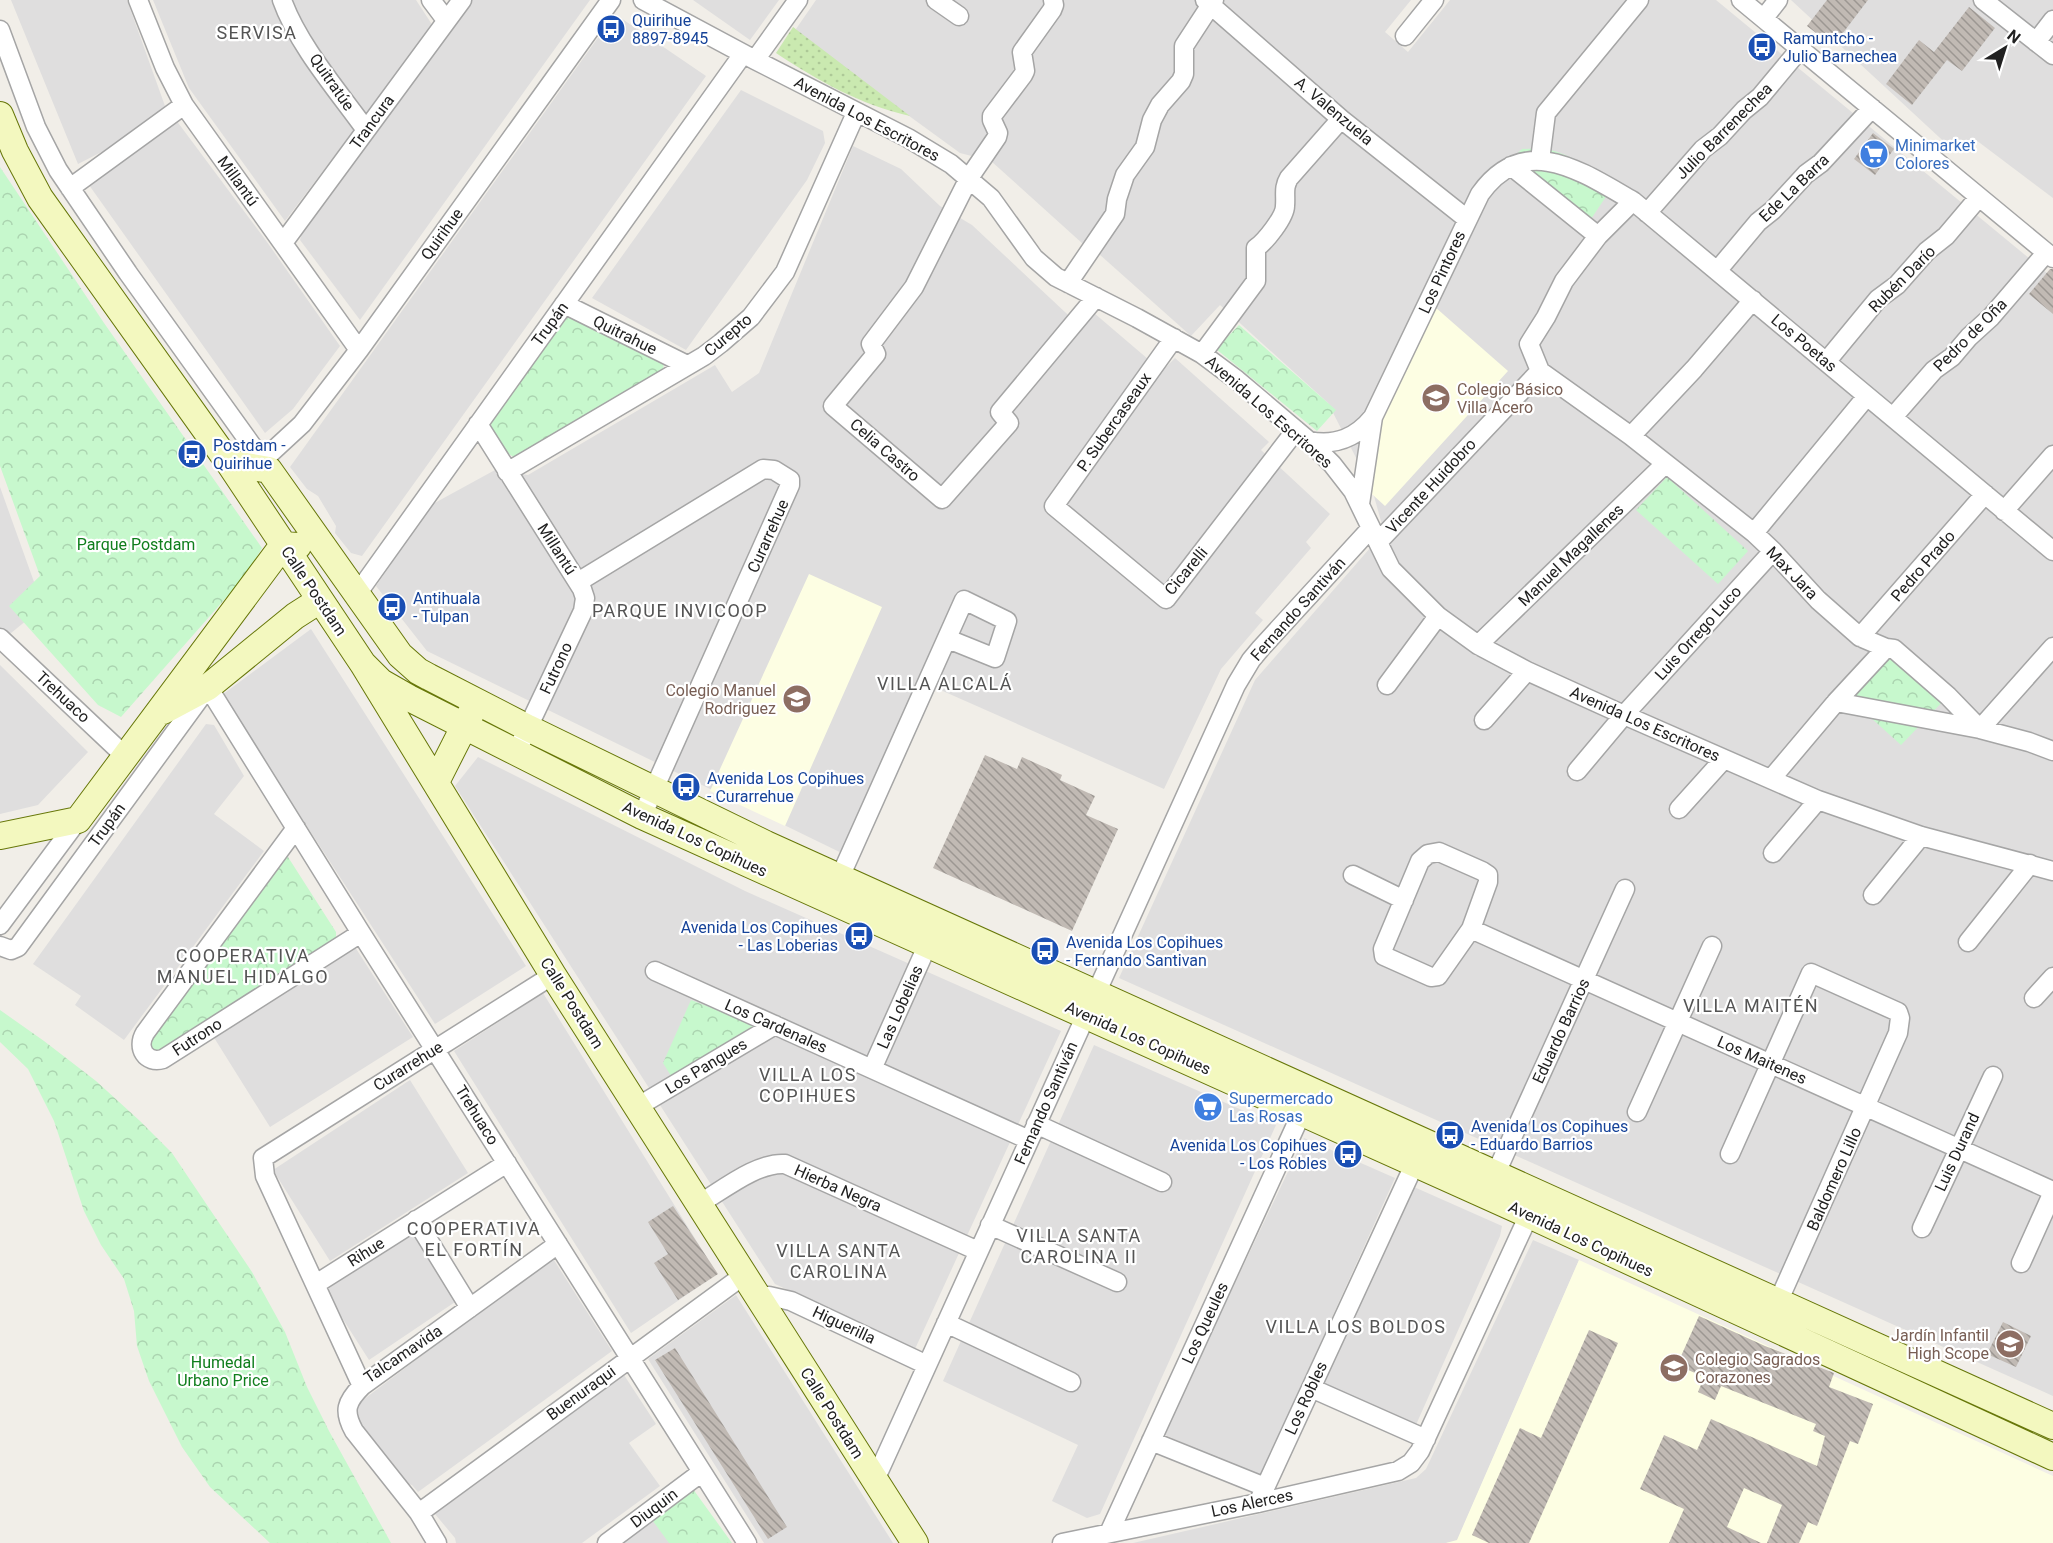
<svg xmlns="http://www.w3.org/2000/svg" width="2053" height="1543" viewBox="0 0 2053 1543" font-family="Roboto,sans-serif">
  <style>
    .residential { fill: #dfdede }
    .education { fill: #fdfee3 }
    .grass { fill: url(#grass-dots) }
    .park { fill: url(#park-crowns) }
    .building { fill: url(#building-back-hatch) }
    .lines { fill: none; stroke-linecap: round; stroke-linejoin: round }
    .street-casing { stroke: #a5a5a5; stroke-width: 21 }
    .secondary-casing { stroke: #677709; stroke-width: 28 }
    .street { stroke: #fff; stroke-width: 18 }
    .secondary { stroke: #f3f8bf; stroke-width: 26 }
    .labels { text-anchor: middle; dominant-baseline: central; stroke-width: 4.5; stroke-linejoin: round; paint-order: stroke }
    .transit-label { font-size: 16px; fill: #164399; stroke: #fff; text-anchor: start }
    .street-label { font-size: 16px; fill: #212121; stroke: #fff }
    .shop-label { font-size: 16px; fill: #366cbe; stroke: #fff; text-anchor: start }
    .education-label { font-size: 16px; fill: #785e54; stroke: #fff; text-anchor: start }
    .park-label { font-size: 16px; fill: #107e1d; stroke: #fff }
    .neighbourhood-label { font-size: 18px; letter-spacing: 1.5px; fill: #545454; stroke: #fff }
  </style>
  <defs>
    <pattern id="grass-dots" width="8" height="8" patternUnits="userSpaceOnUse" patternTransform="scale(1.5)"><rect width="8" height="8" fill="#cae9b0"/><path d="M2 2h.1M6 6h.1" fill="none" stroke="#adc897" stroke-width="1.8" stroke-linecap="round"/></pattern>
    <pattern id="park-crowns" width="20" height="18" patternUnits="userSpaceOnUse" patternTransform="scale(1.5)"><rect width="20" height="18" fill="#c7f8cd"/><path d="M2 6a3 3 0 1 1 6 0M12 15a3 3 0 1 1 6 0" fill="none" stroke="#abd4b0"/></pattern>
    <pattern id="building-back-hatch" width="6" height="6" patternUnits="userSpaceOnUse" patternTransform="scale(1.5)"><rect width="6" height="6" fill="#c1bab4"/><path d="M-1 5l2 2M0 0l6 6M5-1l2 2" fill="none" stroke="#9c9792"/></pattern>
  </defs>
  <rect width="100%" height="100%" fill="#f1eee8"/>
  <path class="residential" d="M11,0H127L165,106L123,141L78,164Z
    M153,0H416L433,26L285,221L189,88Z
    M471,0H590L360,320L300,240L302,232Z
    M693,0H779L750,40Z
    M816,0H1411L1385,32L1408,52L1450,0H1716L2053,278V1396L1119,978L1255,680L1384,532L1372,489L1328,403L1220,305L1191,336L1099,254L1083,244L991,161L960,153L798,35L796,29Z
    M1791,0H2053V198L1976,140L1953,150Z
    M615,14L706,76L362,556L351,553L335,533L336,526L318,496L307,489L290,467Z
    M741,90L823,131L825,143L807,180L686,350L592,298Z
    M176,120L267,242L340,346L293,409L265,433L89,185Z
    M853,146L901,169L940,206L972,225L1081,327L1094,313L1162,371L1175,358L1269,442L1261,450L1330,514L1306,542L1311,548L1255,613L1263,620L1221,669L1164,789L936,688L856,860L427,651L376,586L431,505L495,470L528,475L715,365L732,392L759,373Z
    M0,487L43,607L0,642Z
    M311,629L526,966L435,1024L222,695Z
    M0,665L88,752L38,805L0,814Z
    M206,724L214,725L244,776L214,814L264,851L124,1040L75,1005L81,996L33,964Z
    M478,757L745,891L1061,1031L915,1349L775,1284L455,786Z
    M353,944L413,1037L270,1127L213,1036Z
    M543,993L717,1274L631,1333L454,1051Z
    M1094,1045L1276,1125L1100,1514L1087,1518L1052,1501L1078,1445L943,1381Z
    M410,1080L468,1173L330,1261L273,1170Z
    M1304,1138L1395,1178L1260,1477L1163,1434Z
    M1414,1187L1502,1226L1500,1236L1415,1427L1322,1386Z
    M416,1230L461,1298L369,1360L323,1288Z
    M1533,1240L1579,1260L1457,1541L1446,1543H1133L1416,1478L1426,1469Z
    M552,1257L612,1351L418,1492L412,1485L399,1482L347,1412Z
    M736,1295L893,1543H764L648,1359Z
    M624,1375L656,1424L629,1443L660,1486L582,1543H456L455,1538L435,1514Z
    M668,1504L695,1543H614Z"/>
  <path class="education" d="M1435,307L1508,371L1385,506L1362,485L1378,425Z
    M809,574L882,607L785,826L710,791Z
    M1579,1260L2053,1476V1543H1446L1457,1540Z"/>
  <path class="grass" d="M793,27L910,116C861,105 818,81 776,53Z"/>
  <path class="park" d="M1544,148C1576,157 1588,165 1611,189L1587,225L1508,162L1522,149Z
    M0,167L104,323L262,548L246,575L121,717L98,705L9,606L40,576L0,466Z
    M568,316L664,362L663,370L516,458C504,454 490,434 491,421Z
    M1239,325L1336,410L1317,431L1216,349Z
    M1667,477L1748,551L1718,584L1636,510Z
    M1894,649L1948,696L1901,745L1849,698Z
    M285,855L288,857L336,932V938L162,1051L156,1052L150,1048V1041Z
    M691,1000L753,1024L751,1033L671,1076L663,1063Z
    M0,1010L44,1041L96,1081L140,1121L172,1153L252,1272L285,1332L307,1387L329,1431L391,1543H270L210,1487L182,1447L149,1381L137,1346L134,1311L124,1279L101,1245L84,1211L54,1121L28,1069L0,1042Z
    M690,1485L732,1543H669L650,1517Z"/>
  <path class="building" d="M1827,0H1868L1833,46L1807,26Z
    M1969,7L1995,28L1962,71L1947,60L1912,105L1886,84L1919,40L1934,52Z
    M1873,133L1894,149L1875,175L1854,159Z
    M2050,269H2053V314L2029,294Z
    M985,755L1017,769L1022,757L1062,775L1060,780L1095,796L1086,815L1118,829L1072,931L933,868Z
    M673,1206L718,1274L678,1300L654,1263L668,1254L648,1222Z
    M1699,1316L1765,1346L1834,1373L1829,1387L1873,1404L1858,1444L1850,1441L1817,1526L1808,1522L1799,1543H1767L1782,1505L1744,1488L1727,1527L1761,1543H1669L1684,1509L1640,1489L1664,1435L1697,1450L1711,1419L1817,1466L1825,1436L1813,1431L1816,1424L1721,1386L1715,1400L1698,1392L1704,1377L1677,1365Z
    M2003,1322L2031,1336L2016,1367L1987,1354Z
    M1589,1330L1618,1343L1529,1543H1489L1472,1535L1520,1428L1541,1438Z
    M675,1348L787,1527L768,1539L655,1360Z"/>
  <g class="lines">
    <g class="street-casing">
      <path id="street" d="M138,0L165,68L184,105L359,350
        M282,0C298,45 338,91 366,130
        M431,0L446,20
        M643,0L755,60L908,138L951,164L991,198L1034,258L1056,277L1137,318L1202,354L1237,380L1309,441L1332,464L1353,491L1391,569L1438,616L1478,645L1527,671L1624,715L1818,800L1921,836L2053,871
        M936,0L959,16
        M1053,0L1054,5L1052,10L1022,52L1025,71L1023,75L992,116V120L998,133L997,137L969,178L914,287L871,344L876,354L833,406L942,499L1009,423L1000,412L1096,297
        M1205,0L1341,119L1467,219
        M1741,0L2053,258
        M1983,0L2053,55
        M1764,18L1778,0
        M0,30L36,127L58,170L128,273L268,468
        M1405,36L1434,0
        M2036,42L2053,20
        M755,60L798,0
        M1540,160L1546,113L1639,0
        M1511,166L1598,236
        M70,188L184,105
        M1647,213L1703,149L1720,136L1744,110L1760,97L1800,49
        M283,243L462,0
        M1717,271L1758,222L1773,210L1806,174L1821,163L1872,108
        M1068,283L1115,214L1117,199L1125,175L1145,147L1152,120L1160,105L1181,81L1184,74V46L1214,0
        M564,304L687,365
        M1174,338L1054,506L1166,599L1296,430
        M1202,354L1256,281V248C1265,242 1285,217 1285,206C1286,194 1283,188 1289,178L1341,119
        M1826,362L1878,299L1897,285L1927,251L1946,236L1979,197
        M1540,371L1631,436L1754,533L1773,551L1818,600L1860,637L1886,648L1894,649L1948,696L1980,729L2029,742L2053,751
        M1540,371L1529,344L1546,317L1564,281L1598,236L1633,201
        M1893,417L1934,370L1952,357L1969,337L1991,317L2046,253
        M478,424L582,589L585,598L583,611L516,753
        M1631,436L1694,369L1753,300
        M1309,441C1336,446 1356,438 1373,417L1480,194C1525,131 1582,172 1633,201L2053,551
        M263,460L302,424L359,350L611,0
        M507,472L704,356L721,343L751,317L785,272L856,113
        M1360,504L1373,417
        M2004,511L2053,455
        M1754,533L1867,396
        M1378,542L1540,371
        M578,582L763,469L774,470L790,480V485L642,816
        M357,594L743,54
        M1860,637L1985,494
        M0,638L125,756
        M1478,645L1665,464
        M1387,685L1438,616
        M1836,702L1980,729L2053,647
        M1484,720L1527,671
        M1577,771L1624,715L1773,551
        M1771,779L1836,702L1886,648
        M1679,809L1724,759
        M296,828L145,1033C136,1048 146,1064 163,1059L361,933
        M1439,852L1482,871L1488,875V882L1471,929L1438,976L1431,977L1384,956L1383,949L1420,861L1428,854Z
        M1773,853L1818,800
        M1353,875L1404,900
        M840,877L964,600L1007,621L995,658L948,639
        M1873,895L1921,836
        M0,925L78,820
        M1471,929L2053,1191
        M1968,942L2030,864
        M0,946L11,950L18,947L208,687L361,933L747,1543
        M655,971L1029,1140
        M2034,998L2053,977
        M872,1069L928,944
        M637,1107L775,1025
        M1637,1112L1712,946
        M1036,1124L1162,1182
        M1730,1154L1811,973L1898,1012L1900,1018L1898,1033L1774,1311
        M1496,1173L1625,889
        M699,1204C723,1190 757,1162 785,1164L978,1251
        M416,1220L470,1308
        M990,1225L1117,1282
        M1922,1228L1993,1076
        M2021,1263L2053,1192
        M316,1284L507,1163
        M758,1296H769L791,1301L927,1365
        M946,1323L1071,1382
        M362,1386L265,1176L263,1158L553,975
        M1311,1388L1426,1439
        M1151,1441L1265,1487
        M875,1480L1236,685L1251,660L1261,648L1371,528
        M1258,1503L1415,1163
        M419,1513L744,1275
        M1109,1533L1302,1112
        M437,1543L419,1513L354,1431C343,1411 346,1402 362,1386L558,1244
        M607,1543L702,1472
        M1062,1543L1258,1503L1398,1471L1411,1463L1420,1451L1534,1204"/>
    </g>
    <g class="secondary-casing">
      <path id="secondary" d="M0,115L15,151L40,198L229,463L363,664L553,975L915,1543
        M229,463L269,470L400,655L418,671L429,677L528,728L766,844L2053,1426
        M363,664L381,682L409,698L642,816L1529,1215L2053,1457
        M163,711L208,687L295,616L320,600
        M436,782L471,713
        M0,836L78,820L283,545L298,546"/>
    </g>
    <use href="#street" class="street"/>
    <use href="#secondary" class="secondary"/>
  </g>
  <defs>
    <g id="bus-disc" transform="scale(1.5)"><circle r="9.5" fill="#1a4fb4" stroke="#fff"/><path d="M-5-6H5V4H4V6H2V4H-2V6H-4V4H-5ZM-3.5-4V0h7V-4ZM-3.5 1.2v1.5H-2V1.2ZM2 1.2v1.5H3.5V1.2Z" fill="#fff"/></g>
    <g id="supermarket-disc" transform="scale(1.5)"><circle r="9.5" fill="#3f7fe0" stroke="#fff"/><path d="M-6-5.5h2.5l.6 2H6L4.5 2H-2.5L-4.4-4H-6ZM-1.5 3.2a1.3 1.3 0 1 0 .1 0ZM3 3.2a1.3 1.3 0 1 0 .1 0Z" fill="#fff"/></g>
    <g id="school-disc" transform="scale(1.5)"><circle r="9.5" fill="#8d6e63" stroke="#fff"/><path d="M0-5L7-2L0 1L-7-2ZM-4 1L0 2.5L4 1V4Q0 6-4 4Z" fill="#fff"/></g>
  </defs>
  <g fill-rule="evenodd">
    <use href="#bus-disc" x="611" y="29"/>
    <use href="#bus-disc" x="1762" y="47"/>
    <use href="#supermarket-disc" x="1874" y="154"/>
    <use href="#school-disc" x="1436" y="398"/>
    <use href="#bus-disc" x="192" y="454"/>
    <use href="#bus-disc" x="392" y="607"/>
    <use href="#school-disc" x="797" y="699"/>
    <use href="#bus-disc" x="686" y="787"/>
    <use href="#bus-disc" x="859" y="936"/>
    <use href="#bus-disc" x="1045" y="951"/>
    <use href="#supermarket-disc" x="1208" y="1107"/>
    <use href="#bus-disc" x="1450" y="1135"/>
    <use href="#bus-disc" x="1348" y="1154"/>
    <use href="#school-disc" x="2010" y="1344"/>
    <use href="#school-disc" x="1674" y="1368"/>
  </g>
  <g class="labels">
    <g class="transit-label">
      <text x="632" y="20">Quirihue<tspan x="632" dy="18">8897-8945</tspan></text>
      <text x="1783" y="38">Ramuntcho -<tspan x="1783" dy="18">Julio Barnechea</tspan></text>
      <text x="213" y="445">Postdam -<tspan x="213" dy="18">Quirihue</tspan></text>
      <text x="413" y="598">Antihuala<tspan x="413" dy="18">- Tulpan</tspan></text>
      <text x="707" y="778">Avenida Los Copihues<tspan x="707" dy="18">- Curarrehue</tspan></text>
      <text x="838" y="927" text-anchor="end">Avenida Los Copihues<tspan x="838" dy="18">- Las Loberias</tspan></text>
      <text x="1066" y="942">Avenida Los Copihues<tspan x="1066" dy="18">- Fernando Santivan</tspan></text>
      <text x="1471" y="1126">Avenida Los Copihues<tspan x="1471" dy="18">- Eduardo Barrios</tspan></text>
      <text x="1327" y="1145" text-anchor="end">Avenida Los Copihues<tspan x="1327" dy="18">- Los Robles</tspan></text>
    </g>
    <g class="street-label">
      <text transform="translate(332 82) rotate(55)">Quitratúe</text>
      <text transform="translate(1334 111) rotate(40)">A. Valenzuela</text>
      <text transform="translate(867 119) rotate(28)">Avenida Los Escritores</text>
      <text transform="translate(372 122) rotate(-54)">Trancura</text>
      <text transform="translate(1724 131) rotate(-45)">Julio Barrenechea</text>
      <text transform="translate(238 181) rotate(54)">Millantú</text>
      <text transform="translate(1794 188) rotate(-44)">Ede La Barra</text>
      <text transform="translate(442 234) rotate(-54)">Quirihue</text>
      <text transform="translate(1442 272) rotate(-65)">Los Pintores</text>
      <text transform="translate(1902 279) rotate(-45)">Rubén Darío</text>
      <text transform="translate(550 324) rotate(-54)">Trupán</text>
      <text transform="translate(625 335) rotate(26)">Quitrahue</text>
      <text transform="translate(728 335) rotate(-40)">Curepto</text>
      <text transform="translate(1970 335) rotate(-45)">Pedro de Oña</text>
      <text transform="translate(1804 343) rotate(40)">Los Poetas</text>
      <text transform="translate(1269 412) rotate(41)">Avenida Los Escritores</text>
      <text transform="translate(1114 422) rotate(-55)">P. Subercaseaux</text>
      <text transform="translate(885 450) rotate(41)">Celia Castro</text>
      <text transform="translate(1431 486) rotate(-47)">Vicente Huidobro</text>
      <text transform="translate(768 536) rotate(-66)">Curarrehue</text>
      <text transform="translate(557 549) rotate(57)">Millantú</text>
      <text transform="translate(1571 555) rotate(-44)">Manuel Magallenes</text>
      <text transform="translate(1923 566) rotate(-49)">Pedro Prado</text>
      <text transform="translate(1186 571) rotate(-50)">Cicarelli</text>
      <text transform="translate(1792 573) rotate(46)">Max Jara</text>
      <text transform="translate(314 591) rotate(56)">Calle Postdam</text>
      <text transform="translate(1298 609) rotate(-48)">Fernando Santiván</text>
      <text transform="translate(1698 633) rotate(-48)">Luis Orrego Luco</text>
      <text transform="translate(556 668) rotate(-65)">Futrono</text>
      <text transform="translate(63 697) rotate(43)">Trehuaco</text>
      <text transform="translate(1645 724) rotate(24)">Avenida Los Escritores</text>
      <text transform="translate(107 825) rotate(-54)">Trupán</text>
      <text transform="translate(695 839) rotate(25)">Avenida Los Copihues</text>
      <text transform="translate(572 1003) rotate(58)">Calle Postdam</text>
      <text transform="translate(900 1007) rotate(-66)">Las Lobelias</text>
      <text transform="translate(776 1026) rotate(24)">Los Cardenales</text>
      <text transform="translate(1561 1031) rotate(-65)">Eduardo Barrios</text>
      <text transform="translate(197 1037) rotate(-33)">Futrono</text>
      <text transform="translate(1138 1038) rotate(24)">Avenida Los Copihues</text>
      <text transform="translate(1762 1060) rotate(24)">Los Maitenes</text>
      <text transform="translate(408 1066) rotate(-32)">Curarrehue</text>
      <text transform="translate(706 1066) rotate(-31)">Los Pangues</text>
      <text transform="translate(1046 1103) rotate(-66)">Fernando Santiván</text>
      <text transform="translate(477 1115) rotate(58)">Trehuaco</text>
      <text transform="translate(1957 1152) rotate(-65)">Luis Durand</text>
      <text transform="translate(1834 1179) rotate(-66)">Baldomero Lillo</text>
      <text transform="translate(838 1188) rotate(24)">Hierba Negra</text>
      <text transform="translate(1581 1239) rotate(25)">Avenida Los Copihues</text>
      <text transform="translate(366 1252) rotate(-32)">Rihue</text>
      <text transform="translate(1205 1323) rotate(-65)">Los Queules</text>
      <text transform="translate(844 1325) rotate(25)">Higuerilla</text>
      <text transform="translate(403 1354) rotate(-34)">Talcamavida</text>
      <text transform="translate(581 1393) rotate(-36)">Buenuraqui</text>
      <text transform="translate(1306 1398) rotate(-65)">Los Robles</text>
      <text transform="translate(832 1413) rotate(58)">Calle Postdam</text>
      <text transform="translate(1252 1503) rotate(-12)">Los Alerces</text>
      <text transform="translate(654 1508) rotate(-37)">Diuquin</text>
    </g>
    <g class="shop-label">
      <text x="1895" y="145">Minimarket<tspan x="1895" dy="18">Colores</tspan></text>
      <text x="1229" y="1098">Supermercado<tspan x="1229" dy="18">Las Rosas</tspan></text>
    </g>
    <g class="education-label">
      <text x="1457" y="389">Colegio Básico<tspan x="1457" dy="18">Villa Acero</tspan></text>
      <text x="776" y="690" text-anchor="end">Colegio Manuel<tspan x="776" dy="18">Rodriguez</tspan></text>
      <text x="1989" y="1335" text-anchor="end">Jardín Infantil<tspan x="1989" dy="18">High Scope</tspan></text>
      <text x="1695" y="1359">Colegio Sagrados<tspan x="1695" dy="18">Corazones</tspan></text>
    </g>
    <g class="park-label">
      <text x="136" y="544">Parque Postdam</text>
      <text x="223" y="1362">Humedal<tspan x="223" dy="18">Urbano Price</tspan></text>
    </g>
    <g class="neighbourhood-label">
      <text x="257" y="32">SERVISA</text>
      <text x="680" y="610">PARQUE INVICOOP</text>
      <text x="945" y="683">VILLA ALCALÁ</text>
      <text x="243" y="955">COOPERATIVA<tspan x="243" dy="21">MANUEL HIDALGO</tspan></text>
      <text x="1751" y="1005">VILLA MAITÉN</text>
      <text x="808" y="1074">VILLA LOS<tspan x="808" dy="21">COPIHUES</tspan></text>
      <text x="474" y="1228">COOPERATIVA<tspan x="474" dy="21">EL FORTÍN</tspan></text>
      <text x="1079" y="1235">VILLA SANTA<tspan x="1079" dy="21">CAROLINA II</tspan></text>
      <text x="839" y="1250">VILLA SANTA<tspan x="839" dy="21">CAROLINA</tspan></text>
      <text x="1356" y="1326">VILLA LOS BOLDOS</text>
    </g>
  </g>
  <g transform="translate(2005 48) rotate(38)" stroke="#ffffff" stroke-width="4.5" paint-order="stroke">
  <path d="M0-4.5L10 22L0 15L-10 22Z" fill="#212121"/>
  <text y="-9" font-size="16" font-weight="bold" text-anchor="middle" fill="#212121">N</text>
  </g>
</svg>
